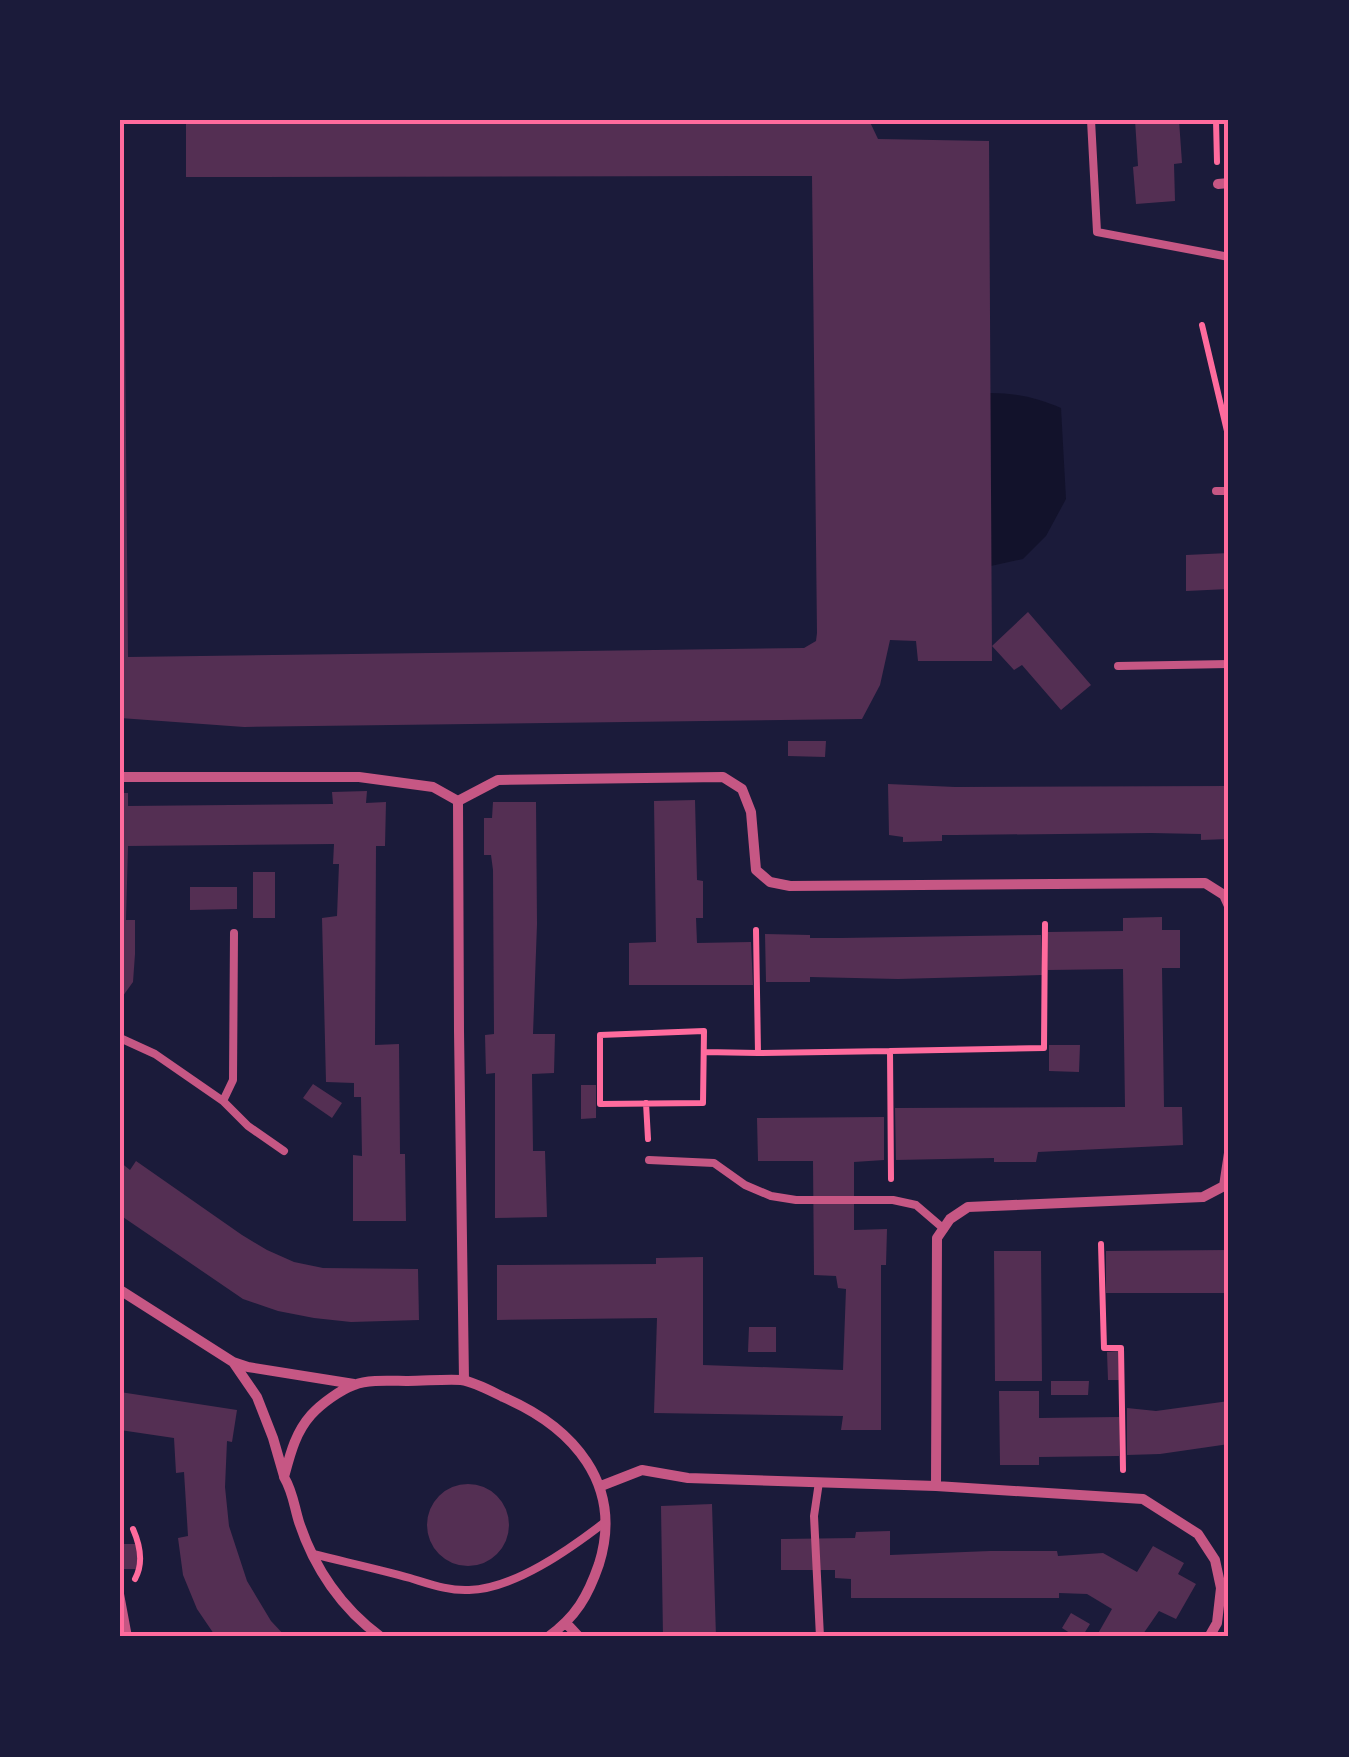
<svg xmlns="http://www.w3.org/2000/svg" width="1349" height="1757" viewBox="0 0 1349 1757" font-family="'Sofia Sans Condensed',sans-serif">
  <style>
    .water { fill: #12122b }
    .building { fill: #542f53 }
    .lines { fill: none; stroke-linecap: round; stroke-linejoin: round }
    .path { stroke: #ff6b9d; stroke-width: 6 }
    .service { stroke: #c65784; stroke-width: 8 }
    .minor { stroke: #c65784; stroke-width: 10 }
    .neatline { fill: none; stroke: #ff6b9d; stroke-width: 4 }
  </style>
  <rect width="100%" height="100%" fill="#1b1b3a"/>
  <path class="water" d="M990,393C1017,393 1037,398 1061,408L1066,499L1046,536L1023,559L991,566Z"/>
  <path class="building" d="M186,120H869L878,139L989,141L992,661H918L916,641L890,640L880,685L862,719L244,727L120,718V228L124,227L128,657L804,648L816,641L817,633L812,176L186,177Z
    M1135,120H1179L1182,163L1174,164L1175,201L1136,204L1133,167L1138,166Z
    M1229,553V589L1186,591V555Z
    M1028,612L1091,685L1061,710L1022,665L1014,670L992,646Z
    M788,741H826L825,757L788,756Z
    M888,784L955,787L1229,786V839L1201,840V834L1151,833L955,835H942V841L903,842V837L889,835Z
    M367,791L366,803L386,802L385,846H376L375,1045L399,1044L400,1154H405L406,1221H353V1155L362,1156L361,1097H354V1083L326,1082L322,918L337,916L339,864H333L334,844L128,846L126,920H135V954L133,982L120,1000V793H128V806L333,804L332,792Z
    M695,800L697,880L703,881V918H696L697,943L751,942L753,985H629V943L656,942L654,801Z
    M493,802H536L537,924L533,1034H555L554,1073L532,1074L533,1151H545L547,1217L495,1218V1073L486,1074L485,1035L494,1034L493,870L491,855H484V818H492Z
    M253,872H275V918H253Z
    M190,887H237V909L190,910Z
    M1162,917V930H1180V968H1162L1164,1107H1182L1183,1145L1038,1152L1036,1162H994V1158L896,1160L895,1108L1125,1107L1123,969L1048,970V932L1123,931V918Z
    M765,934L810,935V938H840L1041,935L1042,975L898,979L810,977V982H766Z
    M1049,1045H1080L1079,1072L1049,1071Z
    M313,1084L342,1103L332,1118L303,1098Z
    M581,1085H596V1118L581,1119Z
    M884,1117V1160L854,1162V1230L887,1229L886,1265H881V1430H841L843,1416L654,1413L657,1318L497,1320V1265L656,1264V1258L703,1257V1365L843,1370L846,1289L838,1288L836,1276L814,1275L813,1161H758L757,1118Z
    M136,1161L242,1235L267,1250L294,1262L323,1268L418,1269L419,1320L351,1322L314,1318L278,1311L243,1299L120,1215V1162L130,1170Z
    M1229,1250V1293H1106V1251Z
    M994,1251H1041L1042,1381H995Z
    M749,1327H776V1352H748Z
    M1118,1351L1119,1380H1108L1107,1352Z
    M1051,1381H1089L1088,1395H1051Z
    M999,1391H1039V1418L1119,1417V1456L1039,1457V1465H1000Z
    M120,1392L237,1410L232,1442L227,1441L225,1487L229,1526L247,1581L271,1621L286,1637H216L197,1609L183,1575L178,1538L188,1536L184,1472L176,1473L174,1438L120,1430Z
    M1229,1401V1444L1160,1454L1127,1455V1408L1156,1411Z
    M427 1525a41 41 0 1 1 82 0a41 41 0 1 1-82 0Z
    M712,1504L716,1637H663L661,1506Z
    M890,1531V1555L990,1551H1057L1058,1556L1103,1553L1137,1572L1153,1546L1184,1563L1178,1574L1196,1584L1176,1619L1159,1611L1141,1637H1096L1112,1609L1087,1594L1059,1593V1598H851V1579L835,1578V1570H781V1539L855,1538L856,1532Z
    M120,1544H137V1569H120Z
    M1071,1613L1090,1624L1082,1637H1076L1062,1628Z"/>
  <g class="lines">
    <path class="path" d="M1216,120L1217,162
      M1202,325L1227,431L1229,430
      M756,930L758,1053L890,1051
      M704,1031L703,1103L600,1104V1035Z
      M704,1052L758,1053
      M646,1103L648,1139
      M891,1179L890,1051L1044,1048L1045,924
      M1101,1244L1104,1348H1121L1123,1470
      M133,1529C140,1545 144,1563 135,1579"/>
    <path class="service" d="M1091,120L1097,232L1229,257
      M1216,491H1229
      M1118,666L1229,664
      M120,1038L155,1054L223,1101L248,1126L284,1151
      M223,1101L233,1080L234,933
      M649,1160L714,1163L745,1185L771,1196L796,1200H893L916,1205L944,1229
      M819,1482L814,1516L820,1637
      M120,1499V1516
      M313,1554C345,1562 378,1569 410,1578C430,1584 448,1591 469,1590C514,1589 570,1549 605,1522
      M120,1594L128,1637"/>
    <path class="minor" d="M1218,184L1229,183
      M120,777H359L433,787L458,801L459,1031L464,1380
      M458,801L498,780L723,777L742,789L751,812L756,870L770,882L790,886L1205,883L1224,895L1229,906
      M120,1290L233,1362L248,1367L354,1384
      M233,1362L257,1397L273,1438L284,1476
      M601,1486L642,1470L688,1478L936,1486L1143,1499L1198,1534L1215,1560L1221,1588L1217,1623L1209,1637
      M936,1486L937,1238L950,1219L968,1207L1203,1197L1224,1186L1229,1153
      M566,1623L579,1637
      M381,1637C342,1609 314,1568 299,1522C294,1506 293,1492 284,1477C290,1455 295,1433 311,1415C321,1404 340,1390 354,1385C369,1379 392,1381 408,1381C425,1381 444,1379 461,1380C475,1382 491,1391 503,1397C573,1427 624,1484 599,1564C588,1596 576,1617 548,1637"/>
  </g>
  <rect width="1349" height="1757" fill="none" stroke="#1b1b3a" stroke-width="245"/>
  <rect x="122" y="122" width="1104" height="1512" class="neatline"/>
</svg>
